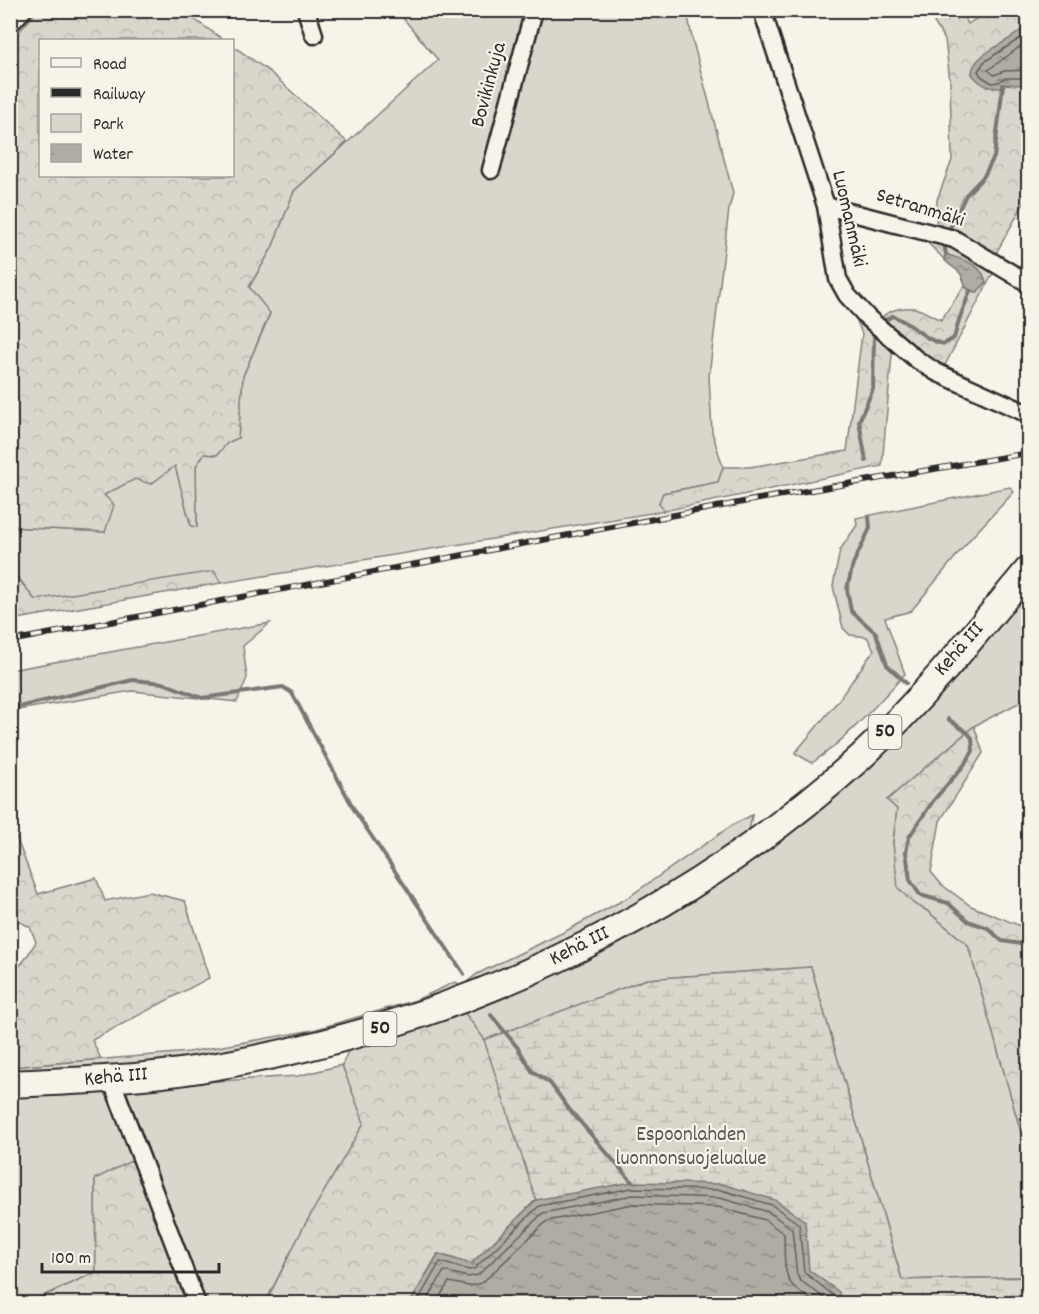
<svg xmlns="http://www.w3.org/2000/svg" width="1039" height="1314" viewBox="0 0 1039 1314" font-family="Dekko,sans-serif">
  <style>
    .green { fill: #dad6cc; stroke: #82807c; stroke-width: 1.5 }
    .forest { fill: url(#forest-crowns); stroke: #82807c; stroke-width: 1.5 }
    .wetland { fill: url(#wetland-marsh); stroke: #82807c; stroke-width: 1.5 }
    .water { fill: url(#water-ripples); stroke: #7a7874; stroke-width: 1.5 }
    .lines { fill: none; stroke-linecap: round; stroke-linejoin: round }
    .shore { stroke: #605f5b; stroke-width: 1.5 }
    .stream { stroke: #7a7874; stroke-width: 4 }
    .minor-casing { stroke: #2b2b2b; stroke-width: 21 }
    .highway-casing { stroke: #2b2b2b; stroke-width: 30 }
    .minor { stroke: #f7f3e8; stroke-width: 16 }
    .highway { stroke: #f7f3e8; stroke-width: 26 }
    .rail-casing { stroke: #2b2b2b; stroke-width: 6 }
    .rail { stroke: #f7f3e8; stroke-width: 4; stroke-dasharray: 11; stroke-linecap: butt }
    .labels { text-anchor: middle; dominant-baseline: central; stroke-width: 4.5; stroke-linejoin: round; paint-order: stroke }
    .shield { fill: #f7f3e8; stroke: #686764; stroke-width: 1.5 }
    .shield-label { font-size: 20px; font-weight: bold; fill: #2b2b2b }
    .street-label { font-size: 21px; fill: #2b2b2b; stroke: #f7f3e8 }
    .park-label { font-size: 21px; fill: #575653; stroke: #f7f3e8 }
  </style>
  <defs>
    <pattern id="forest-crowns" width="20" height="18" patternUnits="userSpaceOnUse" patternTransform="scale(1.5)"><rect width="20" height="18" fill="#dad6cc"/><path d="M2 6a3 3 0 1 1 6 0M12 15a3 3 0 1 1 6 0" fill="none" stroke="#bbb8af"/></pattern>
    <pattern id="wetland-marsh" width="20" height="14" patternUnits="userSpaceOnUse" patternTransform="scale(1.5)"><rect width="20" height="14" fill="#dad6cc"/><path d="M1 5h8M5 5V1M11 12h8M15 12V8" fill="none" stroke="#bbb8af"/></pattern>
    <pattern id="water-ripples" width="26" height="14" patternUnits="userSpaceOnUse" patternTransform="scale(1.5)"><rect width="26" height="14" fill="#afaca4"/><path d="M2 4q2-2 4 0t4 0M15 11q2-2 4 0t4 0" fill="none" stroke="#8f8c86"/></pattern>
  </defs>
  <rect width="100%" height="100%" fill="#f7f3e8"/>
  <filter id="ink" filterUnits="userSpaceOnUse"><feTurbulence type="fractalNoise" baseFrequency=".0167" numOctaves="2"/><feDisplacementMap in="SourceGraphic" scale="12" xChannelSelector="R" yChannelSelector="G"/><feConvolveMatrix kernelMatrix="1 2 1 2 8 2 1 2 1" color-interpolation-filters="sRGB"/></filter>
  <g filter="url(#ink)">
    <path class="green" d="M397,11H687L692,38L733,193L729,209L709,376L712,432L723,467L718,482L663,493L659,503L664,511L221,583L213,572L35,600L18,577L11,578L10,527L105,532L103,495L135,478L151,484L175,465L191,526H197L196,466L204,454L217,455L227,443L238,438L243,376L270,314L249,287L272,248L294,191L438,60Z
      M1010,487L1014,492L971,538L911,611L885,618L905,674C876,705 847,739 812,763L795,753L838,701L874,650L867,637L850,635L843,628L833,586L840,550L857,525L856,518Z
      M1028,584V698L974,726L887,800L897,809L893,843L914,904L926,910L968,945L1028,1157V1277L902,1280L810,967L895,1285L1028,1303L282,1304L580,1005L484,1040L464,1012L749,860Z
      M270,623L243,646L247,678L237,702L132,691L11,711V670Z
      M752,815L749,831L660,894L500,976L317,1037L127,1068L11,1075V1067L189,1052L313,1030L416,1000L455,982L463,985L477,974L564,932L627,898L734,824Z
      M342,1065L365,1123L304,1226L265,1303H205L95,1179L96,1272L27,1303L11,1304V1098L121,1087L298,1076Z"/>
    <path class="forest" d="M38,10L184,11L185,13L224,40H40V176H232L233,46L270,72L347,142L294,191L272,248L249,287L270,313L243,376L238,438L227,443L217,455L204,454L196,466L197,527L191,526L175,466L151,484L135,479L104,495L114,505L105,532L11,527L10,294L19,270L10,266L11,41Z
      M927,11H961L968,24L988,11H1028V196L995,255V269L943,369L919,354L879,321C886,310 901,307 914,308C922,309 933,317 941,320L964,286L970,291L977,292L945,255L944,259L928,243L936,227L937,200L952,160L950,81L945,40Z
      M852,308L893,343L882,466L664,511L659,503L663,493L718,482L723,467H749L847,451L862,334Z
      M214,571L221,583L11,620V578L17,577L35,600Z
      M974,726L983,753L940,821L931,872L942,885L971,906L1028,929V1157L968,945L926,910L914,904L898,888L893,843L897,809L887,800Z
      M10,821L38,894L96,878L105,901L149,892L185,901L209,978L92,1040L101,1059L11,1067V976L26,958L36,942L30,927L11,917Z
      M811,967L902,1280L1028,1277V1303H841L536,1200L471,1264L438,1254L410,1303L265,1304L304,1226L364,1123L342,1065L349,1049L464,1012L485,1040L647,979Z
      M147,1153L205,1303L27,1304L96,1272L95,1179Z"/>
    <path class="wetland" d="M811,967L902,1280L1028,1277V1304H410L438,1254L471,1264L536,1200L484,1040L647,979Z"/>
    <path class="water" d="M1028,18V83L1017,85L1006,84L1002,88C989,89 980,85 972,74C971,54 1009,43 1021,30C1024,27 1026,21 1028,18Z
      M946,254C962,260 983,263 986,283L977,292C960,289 967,280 959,272C954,267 948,265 944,259Z
      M632,1182L722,1184L775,1200L805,1221L809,1270L839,1292L841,1303H410L438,1254L471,1264L536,1200Z"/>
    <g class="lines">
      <path class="shore" d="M1028,29L1025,35L984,62L978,71L981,76L992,83L999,82L1005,78H1028
        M1028,41L988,70L994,75L1004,71L1028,70
        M416,1304L440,1262L469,1270L474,1269L539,1206L632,1188L721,1190L772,1205L799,1224L804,1272L833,1295L835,1304
        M425,1304L444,1271L468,1277L478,1275L543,1213L633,1195L720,1198L769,1212L792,1229L797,1275L801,1281L826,1299L827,1304
        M435,1304L449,1282L469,1286L482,1283L547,1221L633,1204L718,1207L765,1220L784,1234C785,1249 782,1274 793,1286C800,1293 809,1298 817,1304"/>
      <path class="stream" d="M950,228L966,195L984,176L994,157L1003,85
        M944,244L946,254
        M884,321L892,316C912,322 924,341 944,344L954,338L959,320L970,291
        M866,461L859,421L873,389L874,337
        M869,517L870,528L853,564L847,589L851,611L876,633L887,665L906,683
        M10,709L133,680L163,683L202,698L283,687L292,693L356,813L464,974
        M948,719L968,733L972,738L973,751L965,764L933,801L909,837L906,852L910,880L920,895L948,903L968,921L988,928L1002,941L1021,944L1028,950
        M491,1015L518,1048L532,1071L550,1083L569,1109L632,1182"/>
      <g class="minor-casing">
        <path id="minor" d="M306,10L314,35
          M762,10L826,206L838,279L847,295L868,318L916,359L936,372L1028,414
          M10,24L23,10
          M491,170L534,10
          M826,206L954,239L1028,283
          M111,1079L197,1304"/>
      </g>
      <g class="highway-casing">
        <path id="highway" d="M10,1084C73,1081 138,1079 200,1069C446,1029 677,924 862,756C923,699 975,634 1028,570"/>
      </g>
      <use href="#minor" class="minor"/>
      <use href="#highway" class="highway"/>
      <g class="rail-casing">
        <path id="rail" d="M10,641L759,499L1028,453"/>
      </g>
      <use href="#rail" class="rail"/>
    </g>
  </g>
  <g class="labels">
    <g class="shield">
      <rect x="868.5" y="715" width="33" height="34" rx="4.5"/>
      <rect x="363.5" y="1012" width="33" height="34" rx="4.5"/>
    </g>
    <g class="shield-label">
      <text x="885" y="732">50</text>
      <text x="380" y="1029">50</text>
    </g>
    <g class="street-label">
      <text transform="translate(490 85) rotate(-75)">Bovikinkuja</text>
      <text transform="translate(920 209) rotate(17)">Setranmäki</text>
      <text transform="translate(848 219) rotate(77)">Luomanmäki</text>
      <text transform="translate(960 650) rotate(-49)">Kehä III</text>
      <text transform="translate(580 947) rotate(-27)">Kehä III</text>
      <text transform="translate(116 1078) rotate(-5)">Kehä III</text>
    </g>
    <g class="park-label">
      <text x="691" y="1136">Espoonlahden<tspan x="691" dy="24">luonnonsuojelualue</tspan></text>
    </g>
  </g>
  <rect width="1039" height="1314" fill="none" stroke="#f7f3e8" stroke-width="36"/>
  <rect x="18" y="18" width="1003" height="1278" fill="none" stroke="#2b2b2b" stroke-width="2" filter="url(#ink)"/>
  <rect x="39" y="39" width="195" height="138" fill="#f7f3e8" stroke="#a5a39c" stroke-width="1.5"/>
  <rect x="51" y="58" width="30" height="9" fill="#f7f3e8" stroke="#a5a39c" stroke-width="1.5"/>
  <text x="93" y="69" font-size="18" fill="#2b2b2b">Road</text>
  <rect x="51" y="88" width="30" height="9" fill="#2b2b2b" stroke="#a5a39c" stroke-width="1.5"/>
  <text x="93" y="99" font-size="18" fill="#2b2b2b">Railway</text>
  <rect x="51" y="114" width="30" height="18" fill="#dad6cc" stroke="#a5a39c" stroke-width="1.5"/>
  <text x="93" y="129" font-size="18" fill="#2b2b2b">Park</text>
  <rect x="51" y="144" width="30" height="18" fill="url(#water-ripples)" stroke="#a5a39c" stroke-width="1.5"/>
  <text x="93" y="159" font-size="18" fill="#2b2b2b">Water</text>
  <path d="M42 1263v9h177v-9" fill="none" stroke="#2b2b2b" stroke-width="3"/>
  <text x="51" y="1263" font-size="18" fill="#2b2b2b" stroke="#f7f3e8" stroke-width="4.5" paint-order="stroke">100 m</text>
</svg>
